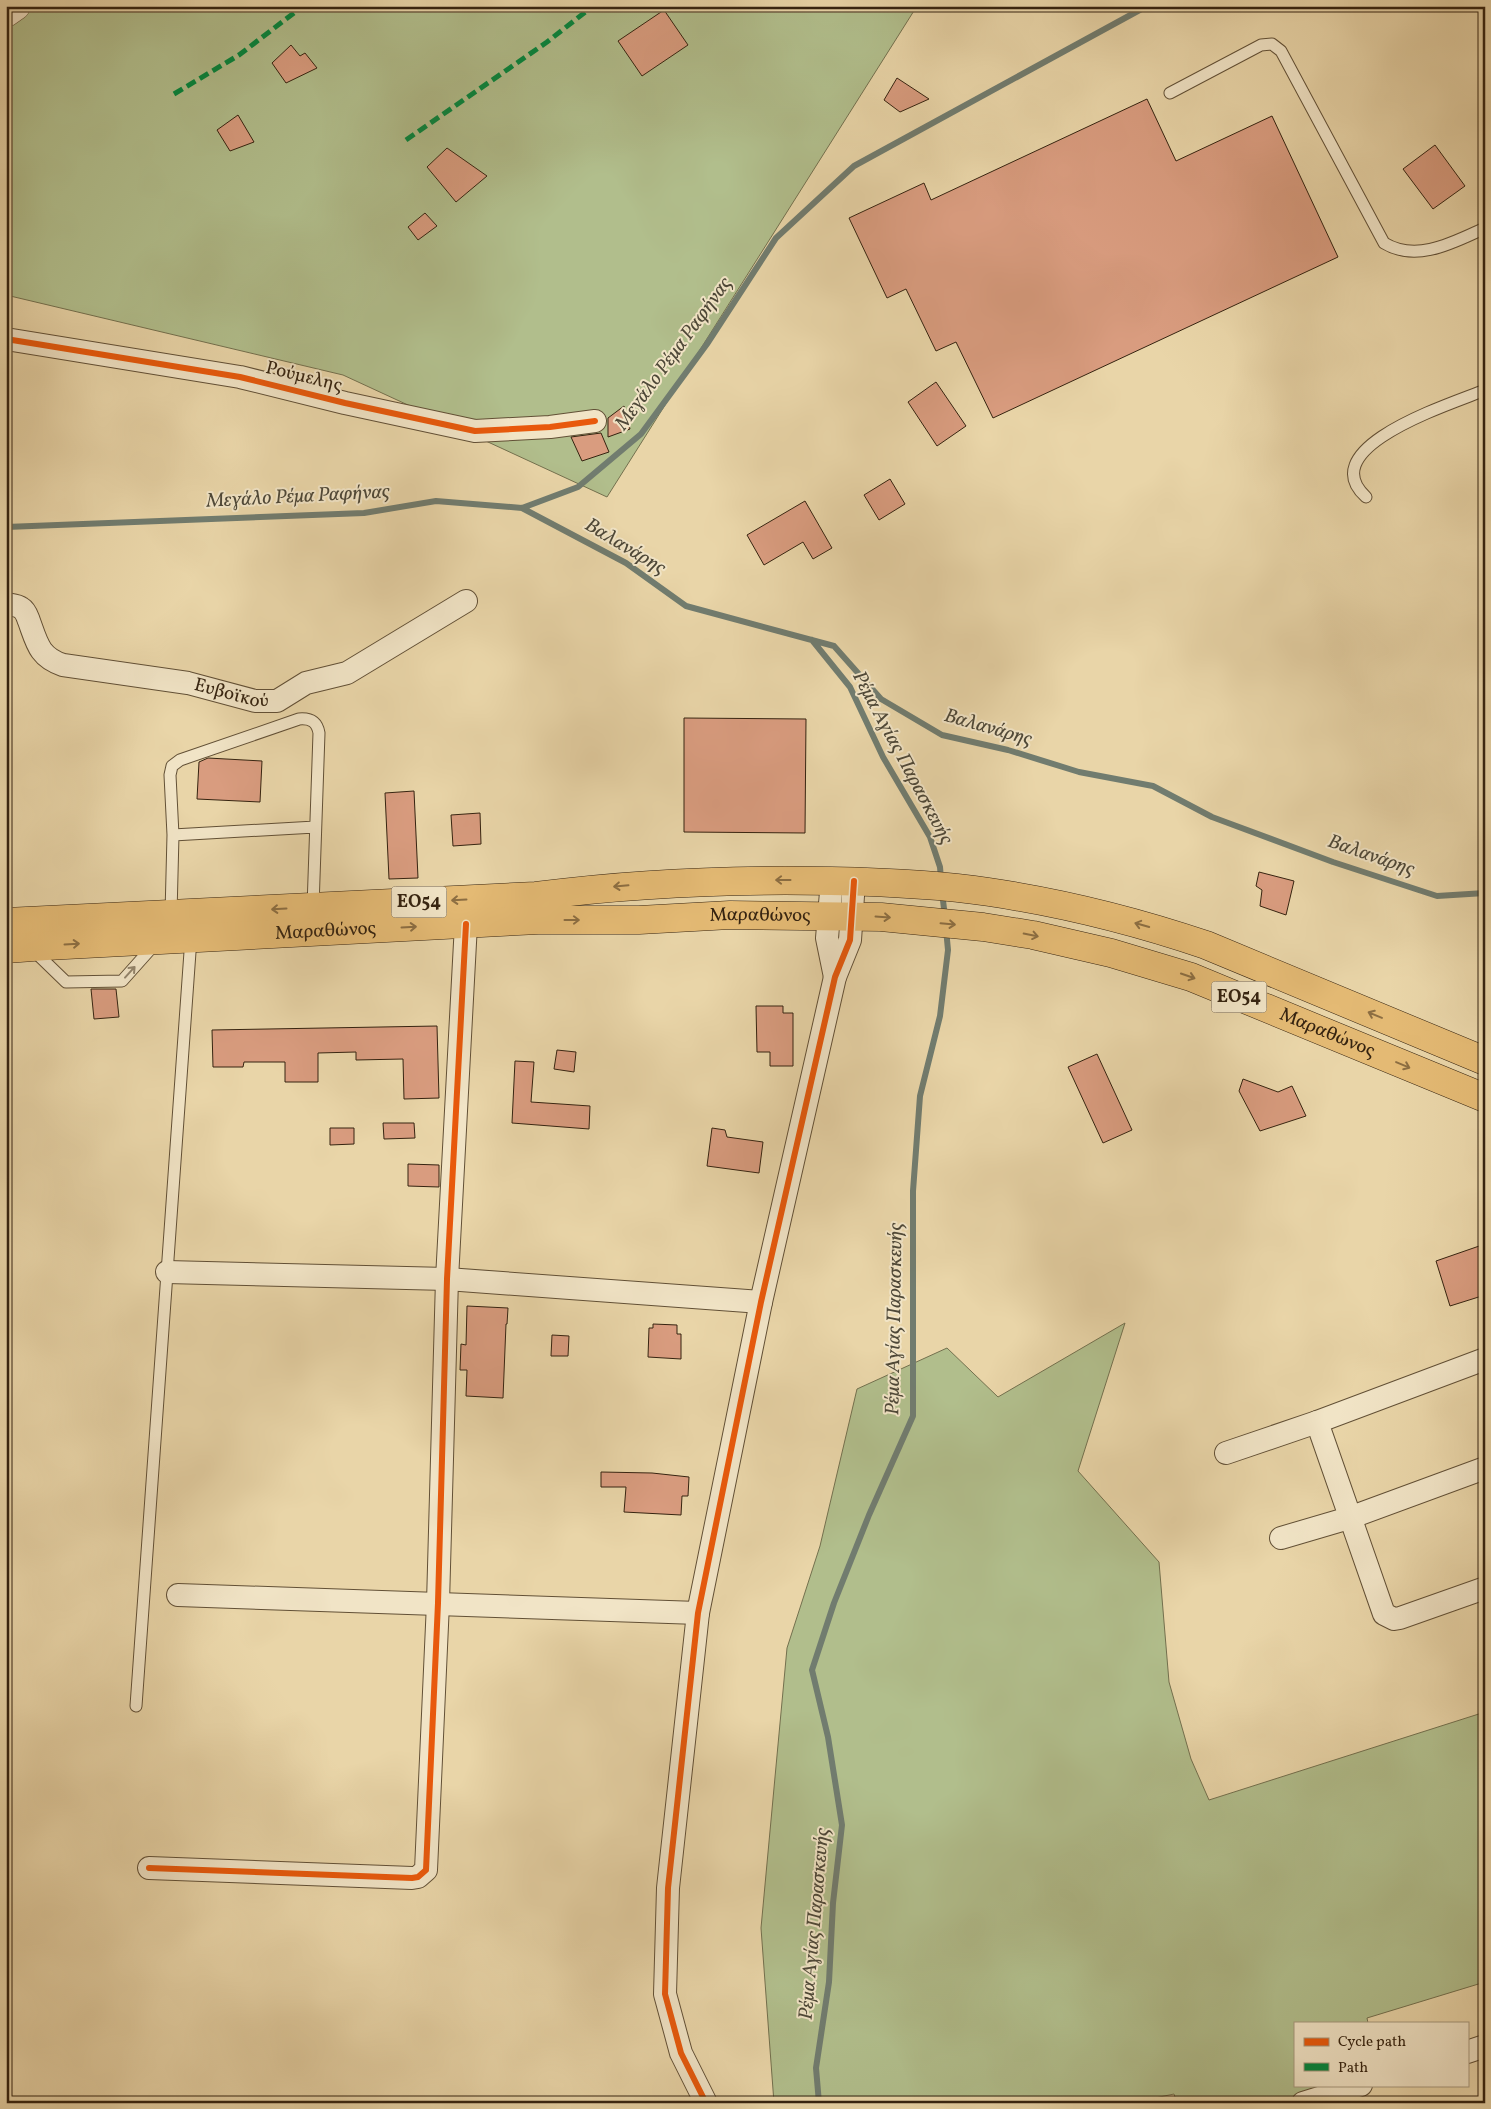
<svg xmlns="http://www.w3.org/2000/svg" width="1491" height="2109" viewBox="0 0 1491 2109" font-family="Vollkorn,serif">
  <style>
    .green { fill: #b1be8c; stroke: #73704e }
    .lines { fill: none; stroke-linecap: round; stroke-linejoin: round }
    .stream { stroke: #717c6f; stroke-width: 6 }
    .building { fill: #d99c7f; stroke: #352310 }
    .service-casing { stroke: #625036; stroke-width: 13 }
    .minor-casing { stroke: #625036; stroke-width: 24 }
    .tertiary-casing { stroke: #625036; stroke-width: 29 }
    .primary-casing { stroke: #352310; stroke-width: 29 }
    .service { stroke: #f1e4c6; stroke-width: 11 }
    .minor { stroke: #f1e4c6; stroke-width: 22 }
    .tertiary { stroke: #f1e4c6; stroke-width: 28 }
    .primary { stroke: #e4ba74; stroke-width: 28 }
    .quiet { stroke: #00873e; stroke-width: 5; stroke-dasharray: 10 5; stroke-linecap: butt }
    .cycleway-casing { stroke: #f1e4c6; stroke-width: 9 }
    .cycleway { stroke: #e8590c; stroke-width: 6 }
    .oneway { stroke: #8c6e42 }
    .oneway2 { stroke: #93846b }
    .labels { text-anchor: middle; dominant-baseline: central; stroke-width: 4; stroke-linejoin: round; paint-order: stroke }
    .shield { fill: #f1e4c6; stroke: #6d5d47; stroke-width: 1 }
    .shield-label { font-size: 18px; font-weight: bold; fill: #352310 }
    .street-label { font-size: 19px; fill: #352310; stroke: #f1e4c6 }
    .water-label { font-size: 20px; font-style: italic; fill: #4e4838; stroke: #f1e4c6 }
  </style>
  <rect width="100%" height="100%" fill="#e9d5a8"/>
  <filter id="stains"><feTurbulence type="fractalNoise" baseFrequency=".004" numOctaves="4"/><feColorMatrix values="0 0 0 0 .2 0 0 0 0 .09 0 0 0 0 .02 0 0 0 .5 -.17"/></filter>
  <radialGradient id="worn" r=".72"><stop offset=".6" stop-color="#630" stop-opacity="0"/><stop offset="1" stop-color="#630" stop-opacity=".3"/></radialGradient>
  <path class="green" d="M6,6H917L607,497L343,375L6,295Z
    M1125,1323L1078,1471L1159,1562L1169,1682L1191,1759L1209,1800L1485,1712V1982L1367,2018L1368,2023H1295V2085H1338L1281,2103H1177L1174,2094L1131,2103H774L761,1928L787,1648L820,1546L857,1389L947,1348L998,1397Z"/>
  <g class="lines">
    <path class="stream" d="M522,508L626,563L686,606L834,646L881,699L942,735L1008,750L1079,772L1153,786L1212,817L1333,862L1437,896L1485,893
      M6,527L364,513L436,501L522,508L578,487L641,434L707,344L776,238L854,166L1147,6
      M812,640L850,687L883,757L930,837L940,867L941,879
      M942,892L945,917
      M819,2103L816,2068L829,1982L833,1903L842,1825L828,1737L812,1670L834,1603L869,1515L913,1416V1191L920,1096L940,1016L948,950L946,929"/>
  </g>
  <path class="building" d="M664,10L688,45L642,76L618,41Z
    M291,45L300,56L305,53L317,68L286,83L272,63Z
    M897,78L929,99L900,112L884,100Z
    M1147,99L1176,161L1272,116L1338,257L993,418L956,342L936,351L906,289L887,298L849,218L924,183L931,200Z
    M238,115L254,142L230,151L217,130Z
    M1435,145L1465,186L1433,209L1403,169Z
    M447,148L487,176L456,202L427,167Z
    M425,213L437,226L418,240L408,227Z
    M936,382L966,426L937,446L908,402Z
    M624,406L630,429L608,437V418Z
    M601,433L609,452L582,461L571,437Z
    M890,479L905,504L879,520L864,495Z
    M805,501L832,548L813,559L803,542L764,565L747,535Z
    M684,718L806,719L805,833L684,832Z
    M208,758L262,761L260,802L197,799L199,762Z
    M414,791L418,878L389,879L385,793Z
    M480,813L481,844L453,846L451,815Z
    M1259,872L1294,881L1286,915L1260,906L1262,890L1256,886Z
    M91,989H116L119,1017L94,1019Z
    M756,1006H783V1013H793V1066H770V1052H757Z
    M437,1026L439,1098L404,1099L403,1059L356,1060V1052L318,1053V1082H285V1062H244L243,1067H213L212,1030Z
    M557,1050L576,1052L574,1072L554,1069Z
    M1097,1054L1132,1130L1103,1143L1068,1067Z
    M515,1061L534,1062L531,1102L590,1106L589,1129L512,1123Z
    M1243,1079L1278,1092L1292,1086L1306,1116L1260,1131L1239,1091Z
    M383,1123H414L415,1138L384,1139Z
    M330,1128H354V1144L330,1145Z
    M712,1128L725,1130L727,1137L763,1142L759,1173L707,1166Z
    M408,1164L439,1165V1187L408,1186Z
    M1485,1244V1295L1450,1306L1436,1261Z
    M467,1306L508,1308L507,1324H506L503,1398L466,1396L467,1370H460L461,1344L466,1345Z
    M653,1324L677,1325V1334H681V1359L648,1357L649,1328H653Z
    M552,1335L569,1336L568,1356H551Z
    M601,1472L652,1473L689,1477L688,1496H682L681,1515L624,1512L626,1487H601Z"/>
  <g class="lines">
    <g class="service-casing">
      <path id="service" d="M1170,93L1261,45L1272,44L1281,51L1384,243C1417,263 1454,242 1485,228
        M1366,497C1311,447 1454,403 1485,390
        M173,835L315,827
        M171,914L173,835L170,775L172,766L180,760L299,719C311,718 317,722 319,733L313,907
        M33,950L66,982L122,981L155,944
        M136,1706L191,938"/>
    </g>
    <g class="minor-casing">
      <g id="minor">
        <path d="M6,339L240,377L345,403L475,431L550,427L595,421"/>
        <path id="s1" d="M6,604C11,605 17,605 21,608C26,611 27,616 29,621C37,643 39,657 63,665L188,683L255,701H277L306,683L347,673L466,601"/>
        <path d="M832,881L827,938L835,977"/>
        <path d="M167,1272L447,1279L761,1302"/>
        <path d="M1317,1422L1384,1614L1394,1619L1400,1618L1485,1588"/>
        <path d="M1226,1453L1317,1422L1485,1359"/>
        <path d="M1281,1538L1349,1518L1485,1468"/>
        <path d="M178,1595L698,1613"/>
        <path d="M149,1868L412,1878L418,1877L426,1870L438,1603L447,1279L466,924"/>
        <path d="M1467,2052L1485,2046"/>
        <path d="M706,2103L681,2053L665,1994L668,1888L698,1613L761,1302L835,977L850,940L854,881"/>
        <path d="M1303,2103L1361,2085"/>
      </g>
    </g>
    <g class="tertiary-casing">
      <path id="tertiary" d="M6,13L16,6"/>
    </g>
    <g class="primary-casing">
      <g id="primary">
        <path d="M6,922L536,896C635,883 731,879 831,881C884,882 937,884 989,892C1063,903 1135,921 1206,945L1485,1061"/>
        <path id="s2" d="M6,949L46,946L538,920H639L730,915L881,917L983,927L1033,935L1111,953L1191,977L1485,1098"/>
      </g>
    </g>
    <use href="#service" class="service"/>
    <use href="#minor" class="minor"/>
    <use href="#tertiary" class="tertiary"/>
    <use href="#primary" class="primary"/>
    <path class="quiet" d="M174,94L239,55L303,6
      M406,140L547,42L593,6"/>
    <g class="cycleway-casing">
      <path id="cycleway" d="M6,339L240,377L345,403L475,431L550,427L595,421
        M149,1868L412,1878L418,1877L426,1870L438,1603L447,1279L466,924
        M706,2103L681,2053L665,1994L668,1888L698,1613L761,1302L835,977L850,940L854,881"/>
    </g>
    <use href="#cycleway" class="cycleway"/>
  </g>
  <defs><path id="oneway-shaft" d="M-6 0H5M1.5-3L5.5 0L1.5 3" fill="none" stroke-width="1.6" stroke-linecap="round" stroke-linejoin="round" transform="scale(1.25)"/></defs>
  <g class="oneway">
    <use href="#oneway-shaft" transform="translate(783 880) rotate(-180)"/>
    <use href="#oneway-shaft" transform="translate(621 886) rotate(175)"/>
    <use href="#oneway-shaft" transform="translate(459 900) rotate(177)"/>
    <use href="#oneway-shaft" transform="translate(279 909) rotate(177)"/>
    <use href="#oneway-shaft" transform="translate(883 917) rotate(4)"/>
    <use href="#oneway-shaft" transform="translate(572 920)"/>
    <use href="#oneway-shaft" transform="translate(948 924) rotate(5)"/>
    <use href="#oneway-shaft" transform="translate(1142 925) rotate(-164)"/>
    <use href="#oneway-shaft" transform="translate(409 927) rotate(-3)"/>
    <use href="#oneway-shaft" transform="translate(1031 935) rotate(11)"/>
    <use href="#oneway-shaft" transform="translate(72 944) rotate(-3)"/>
    <use href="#oneway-shaft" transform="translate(1188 976) rotate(19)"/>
    <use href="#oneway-shaft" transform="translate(1375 1015) rotate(-157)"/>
    <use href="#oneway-shaft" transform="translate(1403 1065) rotate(23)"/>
  </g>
  <use class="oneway2" href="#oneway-shaft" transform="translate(130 972) rotate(-48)"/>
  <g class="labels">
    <g class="shield">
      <rect x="391.5" y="886.5" width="55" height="31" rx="4"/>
      <rect x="1211.5" y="981.5" width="55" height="31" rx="4"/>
    </g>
    <g class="shield-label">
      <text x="419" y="902">ΕΟ54</text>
      <text x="1239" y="997">ΕΟ54</text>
    </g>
    <g class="street-label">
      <text transform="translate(304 377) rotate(14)">Ρούμελης</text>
      <text stroke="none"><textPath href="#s1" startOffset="261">Ευβοϊκού</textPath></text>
      <text stroke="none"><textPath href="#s2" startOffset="755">Μαραθώνος</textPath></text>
      <text stroke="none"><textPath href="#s2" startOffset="320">Μαραθώνος</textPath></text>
      <text stroke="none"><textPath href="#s2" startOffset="1340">Μαραθώνος</textPath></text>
    </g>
    <g class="water-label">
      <text transform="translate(674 354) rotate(-54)">Μεγάλο Ρέμα Ραφήνας</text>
      <text transform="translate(298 497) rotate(-3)">Μεγάλο Ρέμα Ραφήνας</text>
      <text transform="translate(625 547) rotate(31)">Βαλανάρης</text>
      <text transform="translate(988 728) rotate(16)">Βαλανάρης</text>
      <text transform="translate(902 758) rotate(62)">Ρέμα Αγίας Παρασκευής</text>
      <text transform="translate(1371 856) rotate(19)">Βαλανάρης</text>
      <text transform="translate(895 1319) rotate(-89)">Ρέμα Αγίας Παρασκευής</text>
      <text transform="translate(815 1924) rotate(-85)">Ρέμα Αγίας Παρασκευής</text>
    </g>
  </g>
  <rect width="1491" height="2109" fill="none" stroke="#e9d5a8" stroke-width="25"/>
  <rect x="8" y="8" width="1476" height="2094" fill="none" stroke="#352310" stroke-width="2.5"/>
  <rect x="12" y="12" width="1466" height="2084" fill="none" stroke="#352310"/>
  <rect x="1294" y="2022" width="175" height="65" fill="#f1e4c6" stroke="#a6977d"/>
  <rect x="1304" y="2038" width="25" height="8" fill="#e8590c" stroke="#a6977d"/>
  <text x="1338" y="2046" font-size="15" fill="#352310">Cycle path</text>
  <rect x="1304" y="2063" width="25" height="8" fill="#00873e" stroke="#a6977d"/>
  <text x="1338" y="2072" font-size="15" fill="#352310">Path</text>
  <rect width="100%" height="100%" filter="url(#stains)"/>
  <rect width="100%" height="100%" fill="url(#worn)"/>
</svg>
